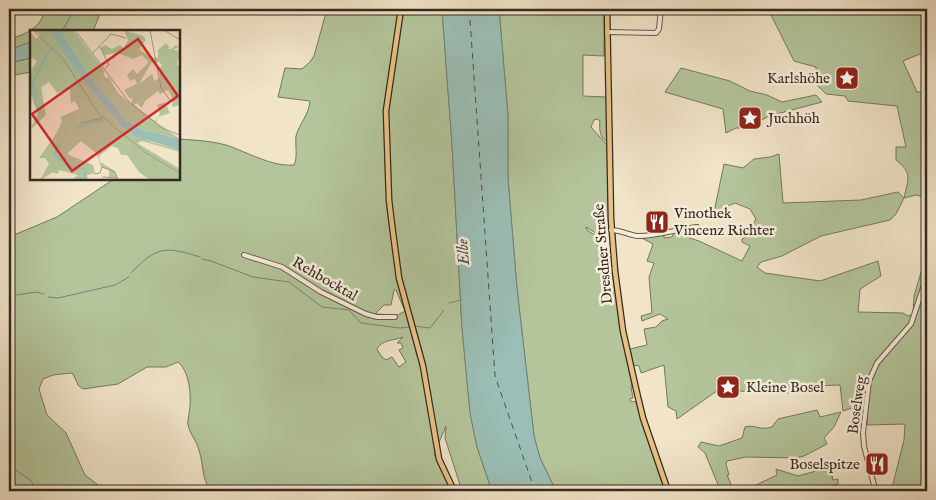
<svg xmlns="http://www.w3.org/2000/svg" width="936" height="500" viewBox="0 0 936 500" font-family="'IM FELL English',serif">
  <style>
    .green { fill: #b4c59b; stroke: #74785e; fill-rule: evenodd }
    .water { fill: #9bbfb6; stroke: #72837a }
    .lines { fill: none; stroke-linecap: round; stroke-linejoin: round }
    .stream { stroke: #72837a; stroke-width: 1 }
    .ferry { stroke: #4e4f46; stroke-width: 1; stroke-dasharray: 6 5; stroke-linecap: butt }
    .minor-casing { stroke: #64584a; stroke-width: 6 }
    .major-casing { stroke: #352a20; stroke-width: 7 }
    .minor { stroke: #f6eddc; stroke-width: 4 }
    .major { stroke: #e8c284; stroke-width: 4.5 }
    .labels { text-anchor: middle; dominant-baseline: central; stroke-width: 5; stroke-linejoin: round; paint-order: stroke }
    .poi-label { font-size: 15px; fill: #352a20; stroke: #f6eddc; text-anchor: start }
    .street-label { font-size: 15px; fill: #352a20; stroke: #f6eddc }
    .water-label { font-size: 16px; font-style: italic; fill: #4e4f46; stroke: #f6eddc }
    .inset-river { fill: none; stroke: #9bbfb6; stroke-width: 2.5 }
    .inset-road { fill: none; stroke: #a69a85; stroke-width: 1 }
    .view { fill: #d62828; fill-opacity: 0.15; stroke: #d62828; stroke-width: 2.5 }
    .inset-edge { fill: none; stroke: #352a20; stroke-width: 2.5 }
  </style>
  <rect width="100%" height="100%" fill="#f1e4c9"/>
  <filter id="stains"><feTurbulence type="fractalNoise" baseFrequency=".004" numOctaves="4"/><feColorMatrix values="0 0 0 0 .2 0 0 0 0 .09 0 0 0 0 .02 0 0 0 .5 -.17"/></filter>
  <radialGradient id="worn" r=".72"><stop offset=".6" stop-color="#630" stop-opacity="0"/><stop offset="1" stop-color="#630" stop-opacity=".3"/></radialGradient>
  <path class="green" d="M45,9H102L93,31H31V42L9,50V39C25,35 42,27 45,9Z
    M327,9H442L452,145L462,328L470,412L477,447L492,491H462L445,438L446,426L434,454L451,491H210C201,475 204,466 199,450C197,441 190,435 188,425C187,419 190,412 190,406C191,392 189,371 178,362L166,367H147L118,384L83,389L78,385L73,374L71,373L53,375L43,379L39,389L47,415L66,433L85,475L106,491H9V237L57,217L114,179H179V139C194,140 211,141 226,145C247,152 272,167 294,165C298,157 295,146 296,136C299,124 309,115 310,101L278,97L285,68L302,69L310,62L314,56ZM394,290H396L405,311L398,315L375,314L384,305H391ZM403,337L397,343H401L403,348L399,350L406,362L399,367L392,357L386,360L381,356L377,349C382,339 394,341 403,337Z
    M499,9H604V56L583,55V96L607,97V141C600,139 599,129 600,121L597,119L594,120L591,127L607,145L609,231L597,234L586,227L587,230L596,236V244L600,248L609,249L621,331L632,385L631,387L633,398L630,399V401L636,402L665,491H556L540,458L534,436L517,289L508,179V116Z
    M768,9H927V51L903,61L917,92H927V198L916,195L904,198L896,214L890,220L821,236L782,256L761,262L757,267L765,273L820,281L878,261L881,276L860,289L858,312L903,313L908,316L913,314L914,296L922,269L927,267V375L921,382L926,386H927V491H894L892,488L904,440L905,424L867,425L868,403L843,411L840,385L814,386L793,385L792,393H754L721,388L677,419L676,411L668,407L664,365L641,373L639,366L633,365L630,349L647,345L644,329L656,327L662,321L668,319L660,314L642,321L641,316L652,313L649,277L654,263L647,261L653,244L640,237L664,233V238L672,237L674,233L699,241L742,261L750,246L742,242V239L747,236L756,219L750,209L735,203L714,212L724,164L743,168L754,159L770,157L779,154L783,203L861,200L898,192L904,198C908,179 913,173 896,160V147H906L897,106L848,101L845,96L826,94L818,86L816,67L794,61Z
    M31,58V72L9,76V63Z
    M681,68L730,81L750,91L767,95L782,102L816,95L822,102L769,116L747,128H736L726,133L723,109L665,92Z
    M817,410L820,417L841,412L834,427L824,438L827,444L804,456L795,458L746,457L727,461L726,464L729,475H727L734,491H705L719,487L705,453L698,447L701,442L719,446L742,438L745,427C756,424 759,431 772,427L778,419Z
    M776,469L798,476L816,471L831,472L833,480L838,479V484L821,488V491H756L754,486L777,475Z"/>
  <path class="water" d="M442,9H499L508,116V179L517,289L534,436L540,458L556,491H492L477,447L470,413L462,328L452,145Z
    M31,42V58L9,63V50Z"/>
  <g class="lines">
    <path class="stream" d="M62,31L72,14L70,9
      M202,259L211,261L253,277L289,282L322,307L349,310L361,323L400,328L410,327
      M131,273C157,246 165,246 200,257
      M9,296L36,292L44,294
      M48,297L58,298L115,285L129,277
      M449,303L461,300
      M414,326L430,328L444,310
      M9,465L30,480L38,491"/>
    <path class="ferry" d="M470,9V20L495,376L535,491"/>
    <g class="minor-casing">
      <path id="minor" d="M607,32L656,33L659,29L661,9
        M611,230C620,230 629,235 638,236C658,236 678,229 697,227
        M244,255L282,267L321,292L366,314L377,317H395
        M873,491L874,485L864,446L863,433L869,381L877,363L911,324L927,276"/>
    </g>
    <g class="major-casing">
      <path id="major" d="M401,9L386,111L389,200L392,225L399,278L423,366L439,459L454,491
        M607,9L611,219L615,271L623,331L637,393L643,418L668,491"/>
    </g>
    <use href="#minor" class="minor"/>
    <use href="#major" class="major"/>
  </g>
  <defs>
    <g id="sight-square" transform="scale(1.25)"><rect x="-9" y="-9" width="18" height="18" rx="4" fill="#8f2418" stroke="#f6eddc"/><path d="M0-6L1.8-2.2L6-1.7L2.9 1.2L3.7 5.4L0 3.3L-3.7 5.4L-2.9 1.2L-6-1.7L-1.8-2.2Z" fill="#fff"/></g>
    <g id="restaurant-square" transform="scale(1.25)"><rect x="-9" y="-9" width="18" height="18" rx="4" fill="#8f2418" stroke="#f6eddc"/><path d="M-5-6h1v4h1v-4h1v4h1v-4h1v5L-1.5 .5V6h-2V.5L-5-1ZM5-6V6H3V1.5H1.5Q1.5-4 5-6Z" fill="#fff"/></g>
  </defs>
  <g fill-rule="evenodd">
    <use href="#sight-square" x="847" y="78"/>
    <use href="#sight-square" x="750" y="118"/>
    <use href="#restaurant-square" x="657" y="222"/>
    <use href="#sight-square" x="728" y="387"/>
    <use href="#restaurant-square" x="877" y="464"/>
  </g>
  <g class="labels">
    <g class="poi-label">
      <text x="830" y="78" text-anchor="end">Karlshöhe</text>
      <text x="768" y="118">Juchhöh</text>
      <text x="674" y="213">Vinothek<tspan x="674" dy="17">Vincenz Richter</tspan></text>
      <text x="746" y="387">Kleine Bosel</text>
      <text x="860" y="464" text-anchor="end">Boselspitze</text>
    </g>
    <g class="street-label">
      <text transform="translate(603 254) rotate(-95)">Dresdner Straße</text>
      <text transform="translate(325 279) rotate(30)">Rehbocktal</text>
      <text transform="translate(857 405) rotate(-82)">Boselweg</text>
    </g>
    <g class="water-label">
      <text transform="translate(464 252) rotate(-94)">Elbe</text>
    </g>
  </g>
  <g transform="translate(30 30)">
    <rect width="150" height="150" fill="#f1e4c9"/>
    <path d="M4,0H19L23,5L52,49L92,97L121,112L150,120V122L112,111L107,113L150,139V150H120L109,142L97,125H91L88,118L82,116L69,126L70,132L85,141L87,148L79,147V139L71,137L67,124L51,111L37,124L63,135L65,143L57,145L58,150H42L48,145L29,140L28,144L23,142L10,150L19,134L15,128H9L26,104L32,91L30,87L49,79L45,71L41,73L40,58L27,63L19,52L11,57L16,85L0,100L8,83L0,63V42L7,31L0,27V2L6,9L10,5ZM31,0H43L48,6L75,42L73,44L76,48L79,47L88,63L101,74L103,67L100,69L94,60L107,54L105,49L100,51L97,45L103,39L107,44L119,32L112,25L103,29L88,23L74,25L71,18L75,15L82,19L90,15L94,18L98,10L94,0L113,6L116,10L109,19L121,28H128V20L136,13L140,18L137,19H141L146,15L149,18L142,19L150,21L147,35L150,36V75L142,77L143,69L138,60L130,64L128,61L115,71L112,78L107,73L104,75L125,91L130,84L127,75L135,72L140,83L128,87L126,92L150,109L110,99L97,91L57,42ZM129,32L132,35L129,39L130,48L124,51L122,44L109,54L121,33Z" fill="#b4c59b" fill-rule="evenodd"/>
    <path d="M19,0H31L57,42L97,91L110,99L150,109V120L107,107L92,97L52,49Z" fill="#9bbfb6"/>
    <path class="inset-river" d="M25,0L57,49L88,87L106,100L150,113M11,84L5,72L6,64L2,54L17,24L25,16M46,97L73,90M30,114L24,125L39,136L55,139V150"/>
    <path class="inset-road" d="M3,0L34,30L69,84L116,123L150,143M45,0L99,72L132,98L150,105M120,0L131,58L140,70M134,0L150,10M70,17L79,35L75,38M62,24L81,4L96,8M50,93L72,88M64,144L70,143L72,137L85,142L88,150M72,147L87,148"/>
    <path class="view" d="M108,9L148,66L42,141L2,84Z"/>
    <rect width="150" height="150" class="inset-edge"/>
  </g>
  <rect width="936" height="500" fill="none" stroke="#f1e4c9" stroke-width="30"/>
  <rect x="10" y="10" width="916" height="480" fill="none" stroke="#352a20" stroke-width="2.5"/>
  <rect x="15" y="15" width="906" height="470" fill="none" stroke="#352a20"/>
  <rect width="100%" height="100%" filter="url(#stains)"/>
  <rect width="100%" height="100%" fill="url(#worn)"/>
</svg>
